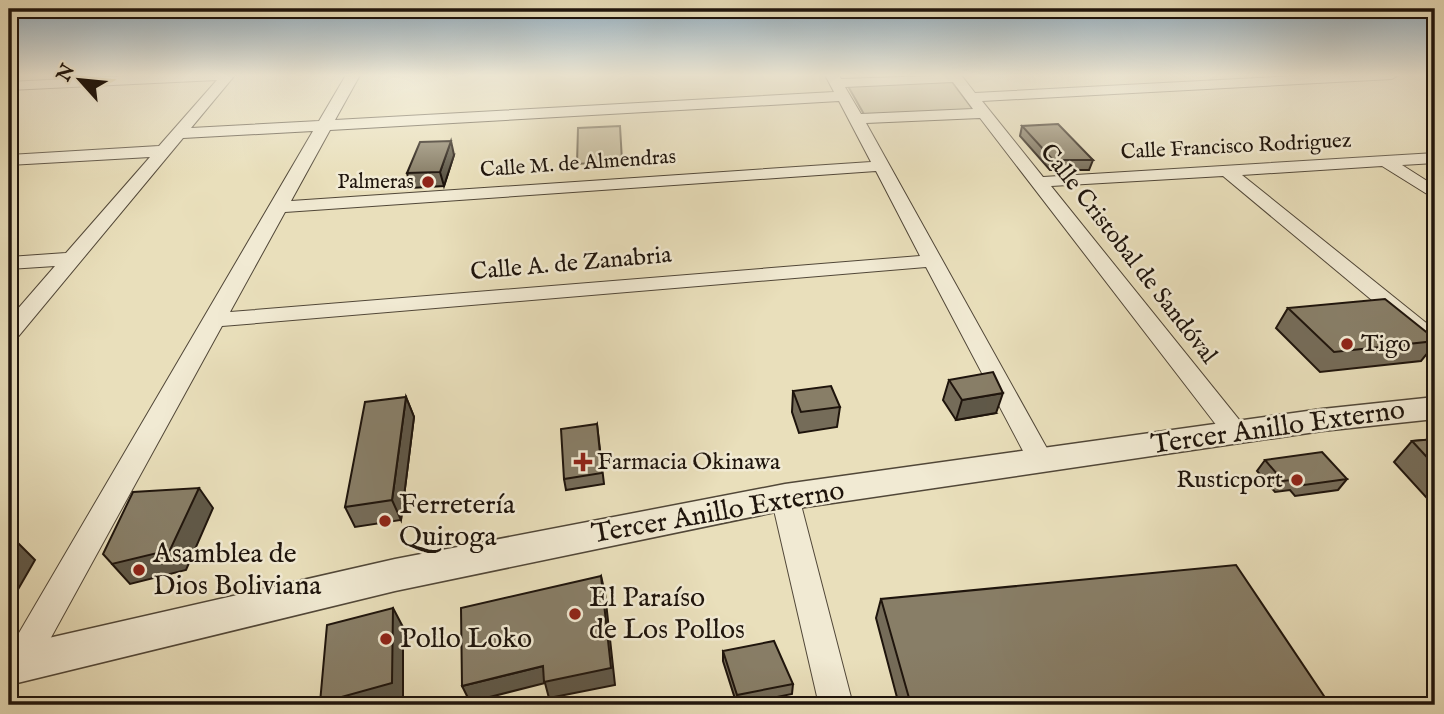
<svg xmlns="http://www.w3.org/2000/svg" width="1444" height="714" viewBox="0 0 1444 714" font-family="'IM FELL English',serif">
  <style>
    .green { fill: #c6bc9d; stroke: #726854; stroke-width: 2 }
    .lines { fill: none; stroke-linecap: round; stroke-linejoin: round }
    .minor-casing { stroke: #514738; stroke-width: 2 }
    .tertiary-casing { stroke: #514738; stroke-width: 3 }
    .minor { fill: #f1ead3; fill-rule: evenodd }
    .tertiary { fill: #f1ead3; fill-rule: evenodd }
    .wall { fill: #756c59; stroke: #1e140c; stroke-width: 2 }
    .shaded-wall { fill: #5f5848; stroke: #1e140c; stroke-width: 2 }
    .building { fill: #887e67; stroke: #1e140c; stroke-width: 2 }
    .poi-dot { fill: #8f2418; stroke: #f1ead3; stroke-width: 2.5 }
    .labels { text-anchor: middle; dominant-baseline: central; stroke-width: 5; stroke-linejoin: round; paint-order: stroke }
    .far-street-label { font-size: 21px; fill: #1e140c; stroke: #f1ead3 }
    .far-poi-label { font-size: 21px; fill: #1e140c; stroke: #f1ead3; text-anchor: end }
    .street-label { font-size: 24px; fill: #1e140c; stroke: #f1ead3 }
    .poi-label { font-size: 24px; fill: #1e140c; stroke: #f1ead3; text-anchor: start }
    .near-street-label { font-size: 28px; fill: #1e140c; stroke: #f1ead3 }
    .near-poi-label { font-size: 28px; fill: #1e140c; stroke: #f1ead3; text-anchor: start }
  </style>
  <rect width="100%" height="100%" fill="#e9dfbb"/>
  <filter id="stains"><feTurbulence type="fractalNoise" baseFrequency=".00286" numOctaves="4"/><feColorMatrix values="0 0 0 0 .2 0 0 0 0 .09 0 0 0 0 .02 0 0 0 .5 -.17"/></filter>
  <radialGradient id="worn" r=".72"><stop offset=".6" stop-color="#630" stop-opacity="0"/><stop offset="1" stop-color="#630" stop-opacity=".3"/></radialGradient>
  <path class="green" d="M946,81L952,82L975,112L865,116L849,88V86Z
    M620,126L622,161L577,164L578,128Z"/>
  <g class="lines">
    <g class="minor-casing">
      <path id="minor" d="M146,75H235L191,128L319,121L346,75H360L335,120L834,92L825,75H839L841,79L961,75L975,93L1313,75H1399L1392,79L982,101L1043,177L1435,153V163L1402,165L1435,186V199L1382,166L1242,175L1435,330V348L1427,346L1223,176L1051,186L1249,432L1245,439L1236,441L1227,439L980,118L866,123L1054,461L1050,468L1041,471L1032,468L926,267L222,326L31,674L19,679L9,674V650L313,131L183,138L17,338L9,340V319L55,266L9,269V257L66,253L150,157L9,165V155L159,146L217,80L9,90V82ZM953,82L973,109L861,114L845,87ZM839,101L871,162L291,201L330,130ZM876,171L920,256L230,312L285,212Z
        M785,486L795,489L799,497L853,705H819L771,497L775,489Z"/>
    </g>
    <g class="tertiary-casing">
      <path id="tertiary" d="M1435,397V419L1322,431L785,510L395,591L9,685V647L395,559L785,484L1322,409Z"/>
    </g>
    <use href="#minor" class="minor"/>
    <use href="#tertiary" class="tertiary"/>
  </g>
  <path class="wall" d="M1022,126L1093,160L1089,170H1050L1020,136Z
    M454,155L444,186L411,188L407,173Z
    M1288,308L1435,339V344L1421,361L1320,372L1276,328Z
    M949,380L996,413L956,420L943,400Z
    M793,391L840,407L837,427L799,433L792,412Z
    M406,397L414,417L401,520L355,527L345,507Z
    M597,424L604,484L566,490L564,479Z
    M1435,439V507L1394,462L1412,441Z
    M1265,460L1347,479L1338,490L1295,496L1290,490L1275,492L1257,471Z
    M881,599L1330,705H899L876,618Z
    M723,651L793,684L792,694L737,705L723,661Z"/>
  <path class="shaded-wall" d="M451,141L454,155L444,186L440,172Z
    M1003,393L996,413L956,420L962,400Z
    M406,397L414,417L401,520L392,500Z
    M199,488L213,508L186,570L130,584L112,564Z
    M12,537L35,560L9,605V541Z
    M601,576L605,593L615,685L549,698L545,683L470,702L462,686L543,666Z
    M393,608L403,627V701L390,705H322L320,703Z"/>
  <path class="building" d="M1058,124L1093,160H1053L1022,126Z
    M451,141L440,172L407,173L420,142Z
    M1385,299L1435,339V341L1334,352L1288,308Z
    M993,372L1003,393L962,400L949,380Z
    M831,386L840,407L801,412L793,391Z
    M406,397L392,500L345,507L365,402Z
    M597,424L602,473L564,479L561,429Z
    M1435,439V466L1412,441Z
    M1322,452L1347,479L1304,485L1299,479L1283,481L1265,460Z
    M199,488L170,550L112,564L103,554L133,492Z
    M1236,565L1330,705H911L881,599Z
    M601,576L611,668L544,682L543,666L462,686L461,608Z
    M393,608L392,683L320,703L327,625Z
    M774,641L793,684L737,695L723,651Z"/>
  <linearGradient id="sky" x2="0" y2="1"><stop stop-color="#8daabe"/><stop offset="0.43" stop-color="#f5f1e0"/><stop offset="1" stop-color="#f5f1e0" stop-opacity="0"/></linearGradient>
  <rect width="1444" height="175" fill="url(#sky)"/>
  <g class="poi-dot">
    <circle cx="428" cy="182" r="7"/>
    <circle cx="1347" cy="344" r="7"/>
    <path d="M579.5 451.5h7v7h7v7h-7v7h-7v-7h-7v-7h7z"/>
    <circle cx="1297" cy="480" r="7"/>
    <circle cx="385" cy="521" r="7"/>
    <circle cx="139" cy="570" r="7"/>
    <circle cx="575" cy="614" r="7"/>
    <circle cx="386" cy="639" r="7"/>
  </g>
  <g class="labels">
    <g class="far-street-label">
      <text transform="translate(1236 147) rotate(-3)">Calle Francisco Rodriguez</text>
      <text transform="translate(578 164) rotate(-4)">Calle M. de Almendras</text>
    </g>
    <g class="far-poi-label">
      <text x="414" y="182">Palmeras</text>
    </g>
    <g class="street-label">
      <text transform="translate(1128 254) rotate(52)">Calle Cristobal de Sandóval</text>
      <text transform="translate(571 264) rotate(-5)">Calle A. de Zanabria</text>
    </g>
    <g class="poi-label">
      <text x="1361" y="344">Tigo</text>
      <text x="597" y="462">Farmacia Okinawa</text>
      <text x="1283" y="480" text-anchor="end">Rusticport</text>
    </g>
    <g class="near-street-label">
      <text transform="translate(1278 428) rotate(-8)">Tercer Anillo Externo</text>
      <text transform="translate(718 513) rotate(-10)">Tercer Anillo Externo</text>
    </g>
    <g class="near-poi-label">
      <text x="399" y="505">Ferretería<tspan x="399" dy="32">Quiroga</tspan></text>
      <text x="153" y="554">Asamblea de<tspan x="153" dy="32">Dios Boliviana</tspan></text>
      <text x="589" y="598">El Paraíso<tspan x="589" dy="32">de Los Pollos</tspan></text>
      <text x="400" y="639">Pollo Loko</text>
    </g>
  </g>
  <rect width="1444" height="714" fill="none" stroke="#e9dfbb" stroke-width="35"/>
  <rect x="10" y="10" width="1423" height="693" fill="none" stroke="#1e140c" stroke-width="3.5"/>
  <rect x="18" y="18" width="1409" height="679" fill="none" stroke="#1e140c" stroke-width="2"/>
  <g transform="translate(80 80) rotate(297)" stroke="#f1ead3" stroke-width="5" paint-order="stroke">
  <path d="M0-5L12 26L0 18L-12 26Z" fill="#1e140c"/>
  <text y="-10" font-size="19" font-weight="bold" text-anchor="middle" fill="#1e140c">N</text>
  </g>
  <rect width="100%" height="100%" filter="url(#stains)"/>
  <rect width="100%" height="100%" fill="url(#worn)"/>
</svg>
